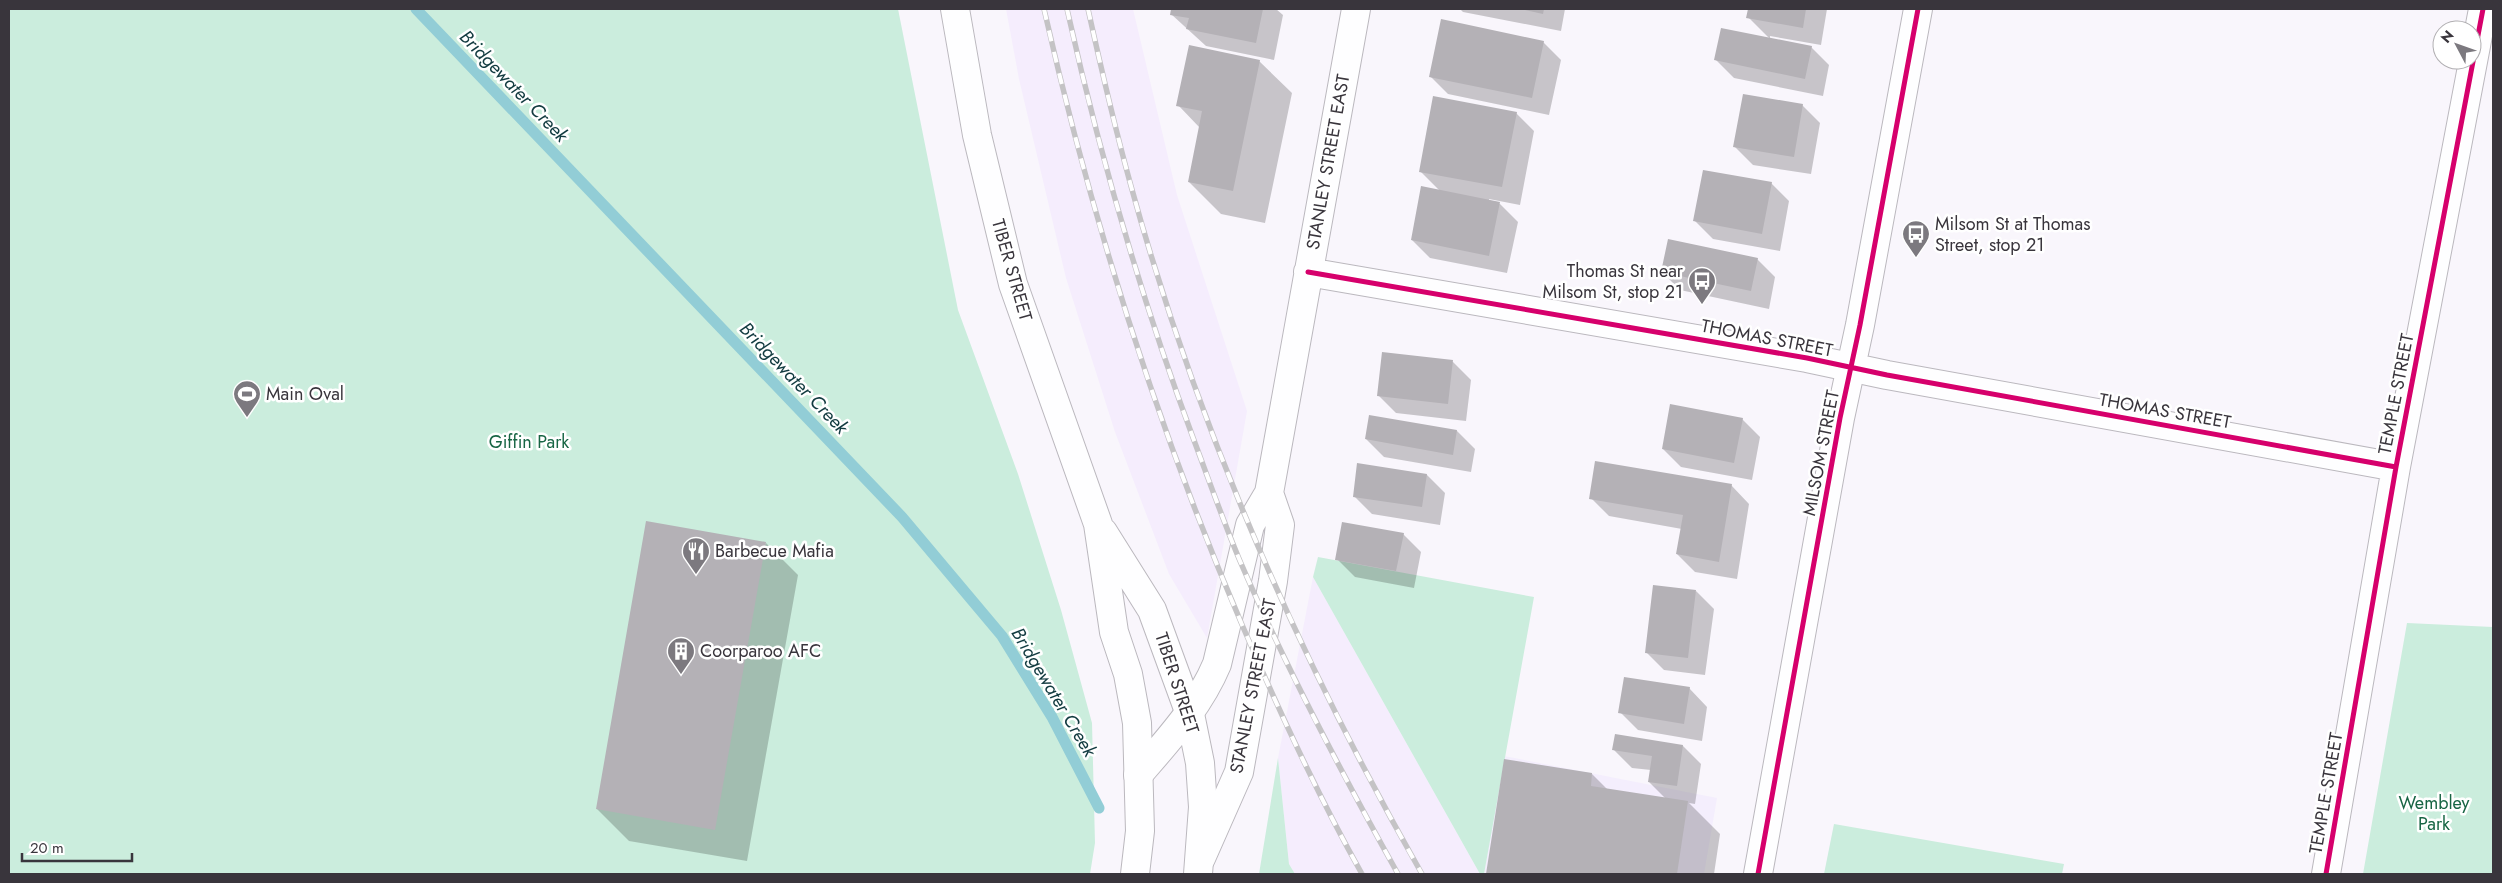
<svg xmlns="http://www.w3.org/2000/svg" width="2502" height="883" viewBox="0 0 2502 883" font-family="Jost,sans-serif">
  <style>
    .commercial { fill: #f4eefd }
    .built { fill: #f5edfd }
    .green { fill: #cbeddd }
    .shadow { fill: #0003 }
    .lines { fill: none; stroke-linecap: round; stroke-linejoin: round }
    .stream { stroke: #92cdd6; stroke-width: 11 }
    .building { fill: #b4b1b6 }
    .street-casing { stroke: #bbb8be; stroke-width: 30 }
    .secondary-casing { stroke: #bbb8be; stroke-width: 30 }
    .street { stroke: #fefeff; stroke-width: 28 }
    .secondary { stroke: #fefeff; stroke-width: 28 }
    .rail-casing { stroke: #c4c3c5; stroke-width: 5.5 }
    .rail { stroke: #fff; stroke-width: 4; stroke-dasharray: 11; stroke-linecap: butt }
    .cycleway-casing { stroke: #fff; stroke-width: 8 }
    .cycleway { stroke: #d6006c; stroke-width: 5 }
    .labels { text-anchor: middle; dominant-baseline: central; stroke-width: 5; stroke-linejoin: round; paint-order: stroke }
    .street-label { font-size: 18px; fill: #39353c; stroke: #fff }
    .poi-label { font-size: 18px; fill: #39353c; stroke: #fff; text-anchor: start }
    .park-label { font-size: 18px; fill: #176544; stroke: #fff }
    .water-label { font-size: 19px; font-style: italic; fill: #123b40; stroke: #fff }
  </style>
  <rect width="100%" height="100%" fill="#f9f6fc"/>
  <path class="commercial" d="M1504,756L1717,798L1704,874H1484Z"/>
  <path class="built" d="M1006,9H1133L1177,195L1247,411L1207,638L1169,574L1115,432L1066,278L1019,79Z
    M1313,577L1480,874H1295L1289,864L1278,758Z"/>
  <path class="green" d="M9,9H898L958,310L1018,474L1061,610L1092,723L1095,843L1090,874H9Z
    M1318,557L1534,597L1484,874H1480L1313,577Z
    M2407,623L2493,627V874H2363Z
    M1278,758L1289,864L1295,874H1259Z
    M1834,824L2064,864L2062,874H1824Z"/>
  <path class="shadow" d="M1173,9H1276L1283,15L1274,60L1206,46L1171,14Z
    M1460,9H1565L1561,31L1463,12Z
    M1749,9H1827L1821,45L1770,36V39L1811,47L1829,65L1823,96L1734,78L1716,60L1769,38L1748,17Z
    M1543,42L1561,60L1549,115L1448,94L1430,76Z
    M1259,61L1292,93L1265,223L1221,214L1189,182L1200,128L1178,105Z
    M1802,105L1820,123L1811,174L1753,165L1735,147Z
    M1516,113L1534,131L1520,205L1489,199V201L1500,204L1518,222L1507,273L1430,258L1412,240L1440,191L1420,171Z
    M1771,183L1789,201L1780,251L1713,239L1695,221Z
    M1757,259L1775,277L1769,309L1680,290L1662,272Z
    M1383,353L1453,362L1471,380L1466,421L1396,413L1378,395Z
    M1370,416L1457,431L1475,449L1471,472L1384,457L1366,439Z
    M1742,419L1760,437L1752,480L1681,467L1663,449Z
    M1358,465L1427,475L1445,493L1440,525L1372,514L1354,496Z
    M1731,485L1749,504L1737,579L1695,572L1677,554L1682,529L1609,516L1591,498Z
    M1403,534L1421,552L1414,588L1355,577L1337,559Z
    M766,543L798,575L747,861L629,841L597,809Z
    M1696,591L1714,609L1705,675L1664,670L1646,652Z
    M1689,688L1707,707L1702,741L1638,730L1620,712Z
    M1683,746L1701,764L1695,804L1689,803L1720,834L1714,874H1487L1592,774L1608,790L1666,799L1649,782L1651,770L1632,768L1614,750Z"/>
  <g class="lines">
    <path class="stream" d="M416,9L902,517L1002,636L1052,717L1099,808"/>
  </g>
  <path class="building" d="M1171,9H1263L1256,43L1186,29L1189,18L1170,15Z
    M1521,9H1544L1543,14Z
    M1748,9H1806L1803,28L1746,18Z
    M1441,19L1544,41L1532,98L1429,77Z
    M1721,28L1812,46L1805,79L1714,60Z
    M1189,45L1260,60L1233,191L1188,182L1202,111L1176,106Z
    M1743,94L1803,104L1794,157L1733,147Z
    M1433,96L1517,112L1502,187L1419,172Z
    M1703,170L1772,182L1762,234L1693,221Z
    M1421,186L1500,202L1489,256L1411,240Z
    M1668,239L1758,258L1751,291L1661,272Z
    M1382,352L1453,360L1448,404L1377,396Z
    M1670,404L1743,418L1734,463L1662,449Z
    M1369,415L1457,430L1453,455L1365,439Z
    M1595,461L1732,484L1719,562L1676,554L1683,515L1589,499Z
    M1357,463L1427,474L1422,507L1353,497Z
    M646,521L766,542L715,830L596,809Z
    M1342,522L1404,533L1396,571L1335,560Z
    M1653,585L1696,590L1688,658L1645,653Z
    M1624,677L1690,687L1684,724L1618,713Z
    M1615,734L1683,745L1677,786L1648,782L1652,756L1612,750Z
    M1504,759L1592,773L1591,786L1688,801L1677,874H1486Z"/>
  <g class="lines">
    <g class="street-casing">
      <path id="street" d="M1308,272L1807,358L1887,375L2396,467
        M1138,775C1168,740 1199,707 1217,664L1250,525L1269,493L1356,9
        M1201,858L1239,772L1273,581L1280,525L1269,493
        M1758,874L1840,418L1860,325L1918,9
        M2326,874L2396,467L2483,9"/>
    </g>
    <g class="secondary-casing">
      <path id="secondary" d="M955,9L977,135L1013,284L1098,524L1114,632L1128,674L1137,723L1140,831L1135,874
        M1103,532L1152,610L1190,714L1200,763L1203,807L1198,874"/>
    </g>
    <use href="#street" class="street"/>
    <use href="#secondary" class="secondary"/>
    <g class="rail-casing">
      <path id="rail" d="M1044,9C1092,221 1157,427 1243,627C1279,711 1317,794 1362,874
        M1067,9C1100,157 1142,301 1195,443C1210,483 1224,523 1240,561C1286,668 1341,772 1398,874
        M1088,9C1101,68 1115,128 1131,186C1197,427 1299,658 1422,874"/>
    </g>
    <use href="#rail" class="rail"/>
    <g class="cycleway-casing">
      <path id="cycleway" d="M1308,272L1807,358L1887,375L2396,467
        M1758,874L1840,418L1860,325L1918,9
        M2326,874L2396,467L2483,9"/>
    </g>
    <use href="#cycleway" class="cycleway"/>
  </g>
  <defs>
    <g id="bus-pin" transform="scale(1.4375)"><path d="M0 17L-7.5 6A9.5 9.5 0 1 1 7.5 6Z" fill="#7c797f" stroke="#fff"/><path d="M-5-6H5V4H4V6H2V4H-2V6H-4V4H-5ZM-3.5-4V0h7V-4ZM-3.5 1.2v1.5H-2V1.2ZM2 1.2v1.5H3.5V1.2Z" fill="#fff"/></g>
    <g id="stadium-pin" transform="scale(1.4375)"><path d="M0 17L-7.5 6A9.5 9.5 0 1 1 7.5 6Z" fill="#7c797f" stroke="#fff"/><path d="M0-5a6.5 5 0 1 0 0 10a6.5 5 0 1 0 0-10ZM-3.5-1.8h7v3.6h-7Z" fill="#fff"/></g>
    <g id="restaurant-pin" transform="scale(1.4375)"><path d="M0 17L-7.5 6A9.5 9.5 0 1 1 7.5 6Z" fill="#7c797f" stroke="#fff"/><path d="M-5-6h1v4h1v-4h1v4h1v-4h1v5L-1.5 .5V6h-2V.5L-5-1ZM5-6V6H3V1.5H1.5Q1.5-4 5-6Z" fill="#fff"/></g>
    <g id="building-pin" transform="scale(1.4375)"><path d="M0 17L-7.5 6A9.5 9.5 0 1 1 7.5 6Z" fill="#7c797f" stroke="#fff"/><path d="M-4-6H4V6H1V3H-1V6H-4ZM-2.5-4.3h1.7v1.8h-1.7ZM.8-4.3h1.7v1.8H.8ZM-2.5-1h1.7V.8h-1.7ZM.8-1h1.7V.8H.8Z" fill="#fff"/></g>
  </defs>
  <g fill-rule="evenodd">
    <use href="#bus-pin" x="1916" y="234"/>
    <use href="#bus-pin" x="1702" y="281"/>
    <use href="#stadium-pin" x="247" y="394"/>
    <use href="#restaurant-pin" x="696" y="551"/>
    <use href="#building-pin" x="681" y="651"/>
  </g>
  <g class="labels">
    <g class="street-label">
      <text transform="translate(1328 162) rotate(-80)">STANLEY STREET EAST</text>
      <text transform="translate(1012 270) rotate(74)">TIBER STREET</text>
      <text transform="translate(1767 338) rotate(11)">THOMAS STREET</text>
      <text transform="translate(2396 394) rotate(-79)">TEMPLE STREET</text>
      <text transform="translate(2165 411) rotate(10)">THOMAS STREET</text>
      <text transform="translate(1821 453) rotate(-79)">MILSOM STREET</text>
      <text transform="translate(1177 683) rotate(72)">TIBER STREET</text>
      <text transform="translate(1253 686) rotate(-79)">STANLEY STREET EAST</text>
      <text transform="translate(2326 793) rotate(-80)">TEMPLE STREET</text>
    </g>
    <g class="poi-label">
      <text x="1935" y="224">Milsom St at Thomas<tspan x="1935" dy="21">Street, stop 21</tspan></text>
      <text x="1683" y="271" text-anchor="end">Thomas St near<tspan x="1683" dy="21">Milsom St, stop 21</tspan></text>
      <text x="266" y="394">Main Oval</text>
      <text x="715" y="551">Barbecue Mafia</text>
      <text x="700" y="651">Coorparoo AFC</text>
    </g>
    <g class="park-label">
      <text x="529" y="442">Giffin Park</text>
      <text x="2434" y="803">Wembley<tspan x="2434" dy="21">Park</tspan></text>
    </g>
    <g class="water-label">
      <text transform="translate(514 86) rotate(46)">Bridgewater Creek</text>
      <text transform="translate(794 378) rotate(46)">Bridgewater Creek</text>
      <text transform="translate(1054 692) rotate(59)">Bridgewater Creek</text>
    </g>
  </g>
  <rect width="2502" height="883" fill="none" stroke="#39353c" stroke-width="20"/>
  <g transform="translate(2457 45) rotate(311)"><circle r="24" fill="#ffffff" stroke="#b0aeb1"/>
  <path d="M0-4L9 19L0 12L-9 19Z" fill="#7c797f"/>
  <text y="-8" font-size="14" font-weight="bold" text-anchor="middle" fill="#39353c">N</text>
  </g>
  <path d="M22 853v8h110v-8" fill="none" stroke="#39353c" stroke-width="2.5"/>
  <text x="30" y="853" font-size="15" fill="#39353c" stroke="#ffffff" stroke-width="4" paint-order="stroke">20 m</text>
</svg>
